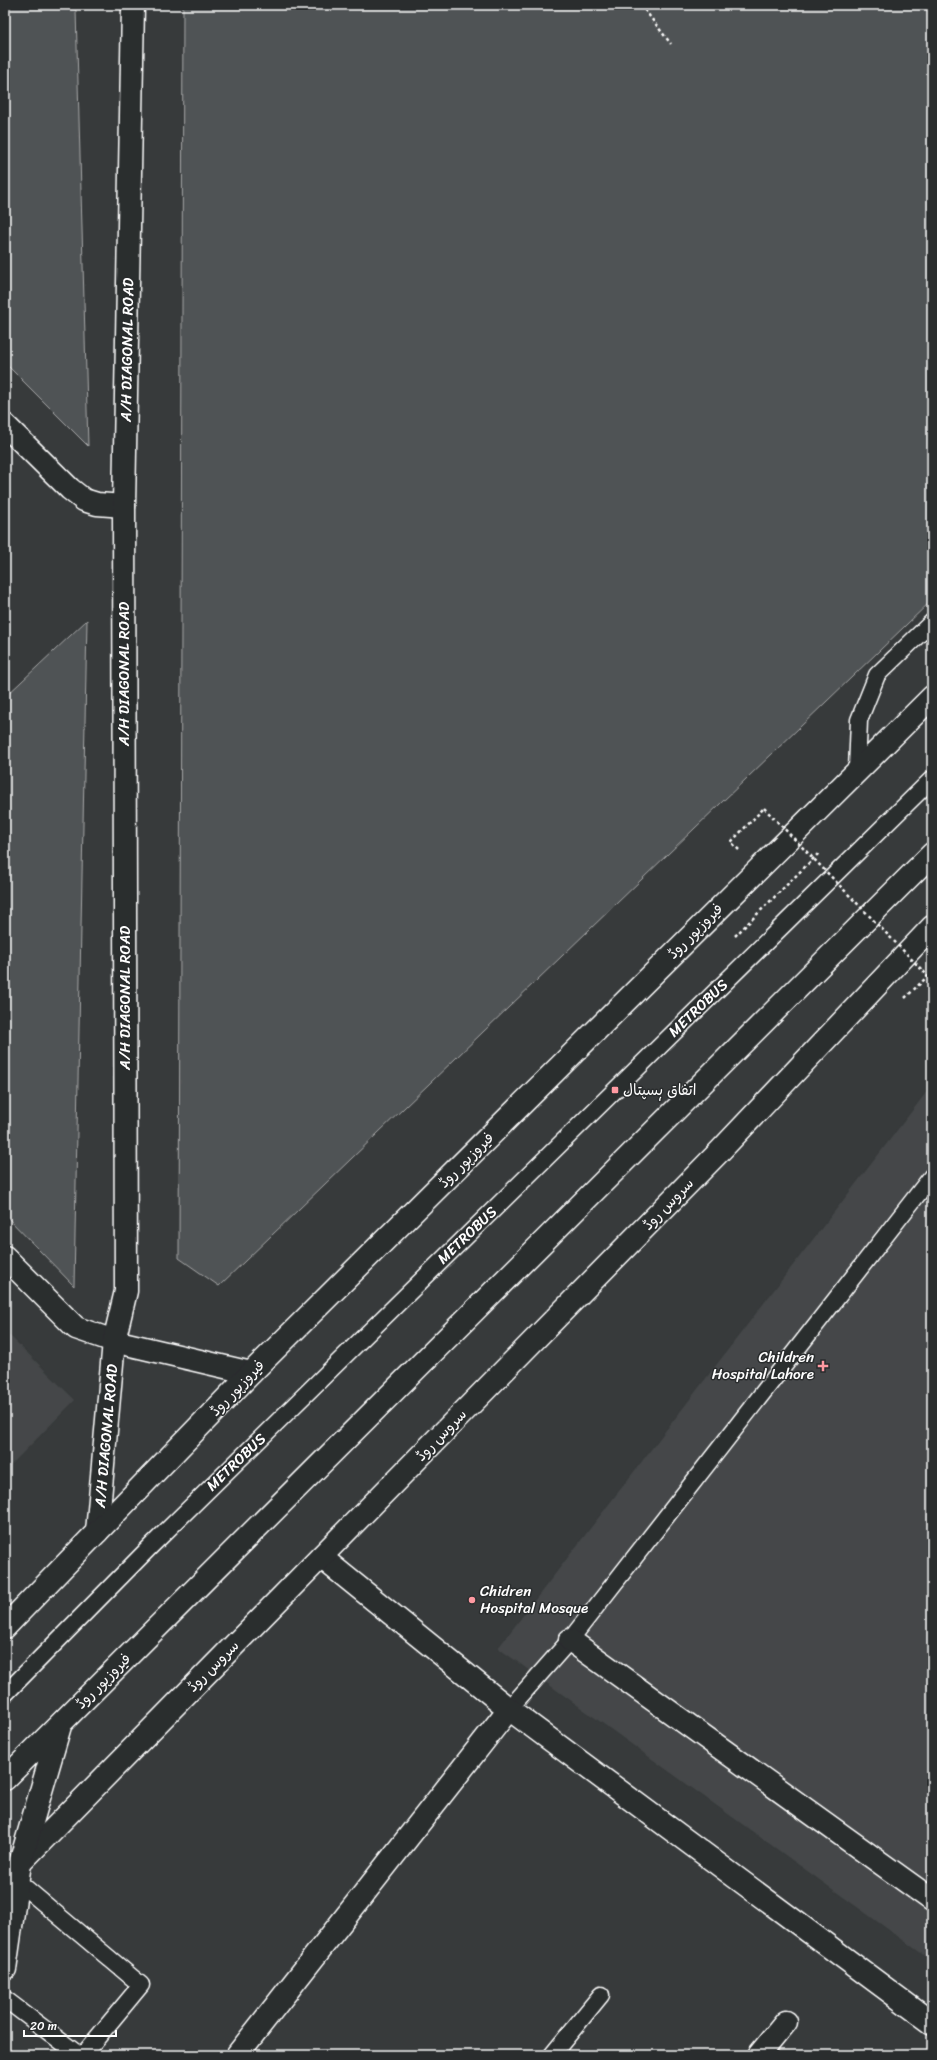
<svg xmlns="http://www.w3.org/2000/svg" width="937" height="2060" viewBox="0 0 937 2060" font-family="Sriracha,'Playpen Sans Arabic',sans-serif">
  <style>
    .built { fill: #444748 }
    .green { fill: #505354; stroke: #a8a9aa }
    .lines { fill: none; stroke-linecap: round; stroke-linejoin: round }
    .service-casing { stroke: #fff; stroke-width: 19 }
    .minor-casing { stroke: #fff; stroke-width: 25 }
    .tertiary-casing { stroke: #fff; stroke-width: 25 }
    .primary-casing { stroke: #fff; stroke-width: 25 }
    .path { stroke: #fff; stroke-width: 2.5; stroke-dasharray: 3 3; stroke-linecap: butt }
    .service { stroke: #2a2d2e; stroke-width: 16 }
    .minor { stroke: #2a2d2e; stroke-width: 22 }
    .tertiary { stroke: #2a2d2e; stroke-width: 22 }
    .primary { stroke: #2a2d2e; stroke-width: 22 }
    .path-bridge { stroke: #fff; stroke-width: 2.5; stroke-dasharray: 3 3; stroke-linecap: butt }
    .poi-dot { fill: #ff9aa2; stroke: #2a2d2e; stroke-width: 1.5 }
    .labels { text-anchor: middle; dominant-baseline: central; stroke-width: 3; stroke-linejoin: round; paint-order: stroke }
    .street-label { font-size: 15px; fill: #fff; stroke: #2a2d2e }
    .poi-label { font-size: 15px; fill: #fff; stroke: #2a2d2e; text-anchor: start }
  </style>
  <rect width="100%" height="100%" fill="#373a3b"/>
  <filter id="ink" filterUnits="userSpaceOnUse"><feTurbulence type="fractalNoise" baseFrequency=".025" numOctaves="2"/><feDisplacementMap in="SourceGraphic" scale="8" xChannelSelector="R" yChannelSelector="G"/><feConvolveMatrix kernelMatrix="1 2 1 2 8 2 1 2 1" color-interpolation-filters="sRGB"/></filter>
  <g filter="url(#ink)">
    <path class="built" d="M932,1085V1961L498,1648Z
      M5,1331L75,1400L5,1471Z"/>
    <path class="green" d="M5,5H55L76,10L88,446L5,363Z
      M183,5H932V600L219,1286L179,1258Z
      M87,620L74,1286L5,1215V697Z"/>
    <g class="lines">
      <g class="service-casing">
        <path id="service" d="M857,770L859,720L877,675L932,622
          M5,1694L151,1546L932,779
          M509,1709L570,1640L932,1176
          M16,1880L141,1985L83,2055
          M5,1999L79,2055
          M552,2055L601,1995"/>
      </g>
      <g class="minor-casing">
        <path id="minor" d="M5,425L70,489L84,500L97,504L124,506
          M5,1257L76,1328L114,1341
          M321,1557L509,1709L932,2023
          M570,1640L932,1900
          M237,2055L509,1709
          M759,2055L786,2022"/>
      </g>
      <g class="tertiary-casing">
        <path id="tertiary" d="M114,1341L251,1373
          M97,1532L114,1341L126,1291L124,506L133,5
          M20,1863L720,1151L932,927"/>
      </g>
      <g class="primary-casing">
        <path id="primary" d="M5,1627L251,1373L932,697
          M5,1779L932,854
          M5,1969L20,1863L60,1726"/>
      </g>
      <path class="path" d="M641,5L671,44
        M739,850L731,842L764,808
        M735,936L820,852
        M905,998L928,976"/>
      <use href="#service" class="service"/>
      <use href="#minor" class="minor"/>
      <use href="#tertiary" class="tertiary"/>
      <use href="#primary" class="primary"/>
      <path class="path-bridge" d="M764,808L928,976"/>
    </g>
  </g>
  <g class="poi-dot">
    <rect x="611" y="1086" width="8" height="8" rx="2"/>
    <path d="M821 1360h4v4h4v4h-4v4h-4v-4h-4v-4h4z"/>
    <circle cx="472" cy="1600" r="4"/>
  </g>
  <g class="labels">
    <g class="street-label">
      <text transform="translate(127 350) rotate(-89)">A/H DIAGONAL ROAD</text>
      <text transform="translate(124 674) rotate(-90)">A/H DIAGONAL ROAD</text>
      <text transform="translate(695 931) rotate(-45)">فیروزپور روڈ</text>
      <text transform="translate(125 998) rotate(-90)">A/H DIAGONAL ROAD</text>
      <text transform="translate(698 1008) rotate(-44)">METROBUS</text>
      <text transform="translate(466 1160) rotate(-45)">فیروزپور روڈ</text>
      <text transform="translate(668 1204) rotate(-46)">سروس روڈ</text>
      <text transform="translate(467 1235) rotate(-44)">METROBUS</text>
      <text transform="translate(237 1388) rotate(-46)">فیروزپور روڈ</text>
      <text transform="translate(441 1435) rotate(-46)">سروس روڈ</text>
      <text transform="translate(106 1436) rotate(-85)">A/H DIAGONAL ROAD</text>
      <text transform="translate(236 1462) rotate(-44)">METROBUS</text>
      <text transform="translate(213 1666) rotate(-45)">سروس روڈ</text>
      <text transform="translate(103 1681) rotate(-45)">فیروزپور روڈ</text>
    </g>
    <g class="poi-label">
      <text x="623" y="1090">اتفاق ہسپتال</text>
      <text x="814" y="1357" text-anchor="end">Children<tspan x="814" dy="17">Hospital Lahore</tspan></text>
      <text x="480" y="1591">Chidren<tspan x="480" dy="17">Hospital Mosque</tspan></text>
    </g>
  </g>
  <rect width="937" height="2060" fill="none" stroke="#2a2d2e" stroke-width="20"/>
  <rect x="10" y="10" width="917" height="2040" fill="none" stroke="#fff" stroke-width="1.5" filter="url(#ink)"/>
  <path d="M24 2030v6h92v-6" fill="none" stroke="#ffffff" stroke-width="2"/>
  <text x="30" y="2030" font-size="12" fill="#ffffff" stroke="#2a2d2e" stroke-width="3" paint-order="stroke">20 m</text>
</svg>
